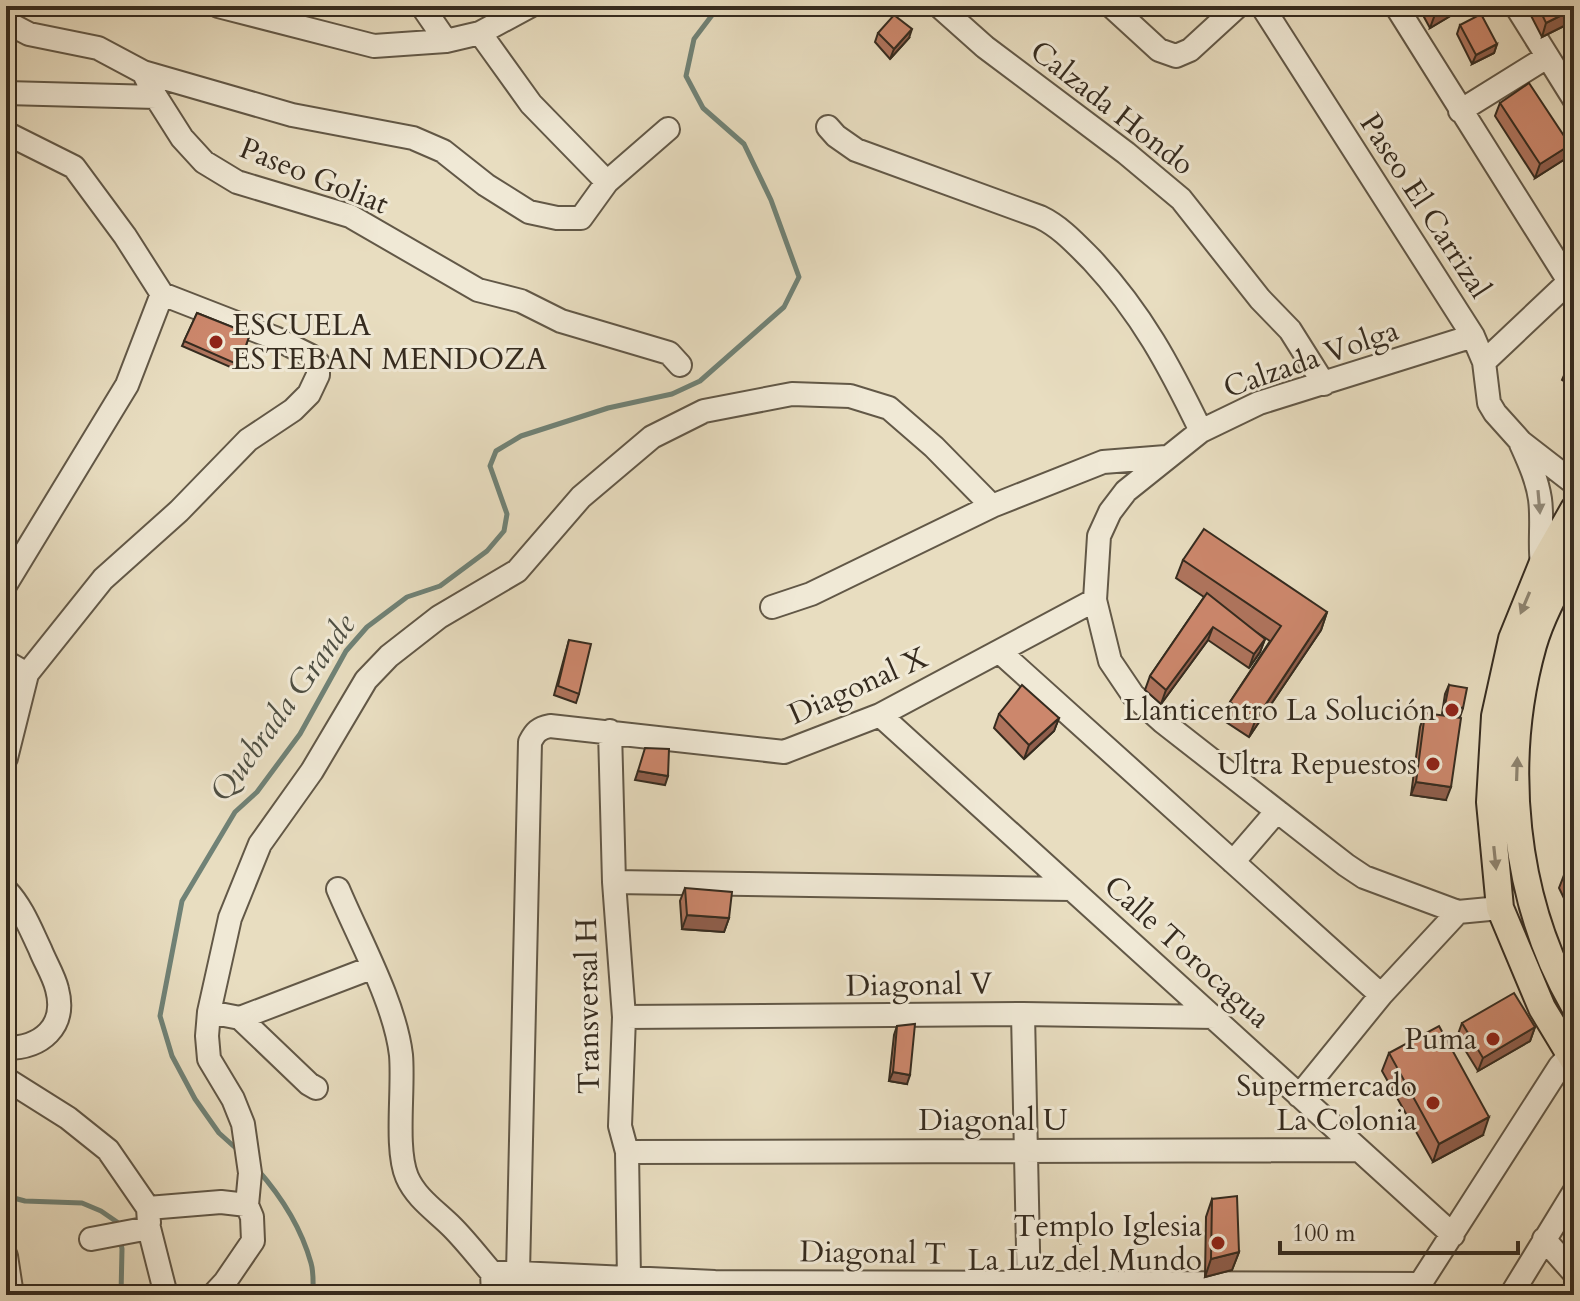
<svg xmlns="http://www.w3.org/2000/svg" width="1580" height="1301" viewBox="0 0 1580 1301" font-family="Cardo,serif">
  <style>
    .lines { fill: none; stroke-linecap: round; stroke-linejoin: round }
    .stream { stroke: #708276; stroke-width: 5 }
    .minor-casing { stroke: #625847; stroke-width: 26 }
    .major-casing { stroke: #352b1f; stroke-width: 30 }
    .minor { stroke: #f0e9d6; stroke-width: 22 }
    .major { stroke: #e8ddc0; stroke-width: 26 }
    .wall { fill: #af745d; stroke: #352b1f; stroke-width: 2 }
    .shaded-wall { fill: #8f5e4c; stroke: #352b1f; stroke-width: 2 }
    .building { fill: #cc876c; stroke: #352b1f; stroke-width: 2 }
    .oneway { fill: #928a7a }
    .oneway2 { fill: #8e8470 }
    .poi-dot { fill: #8f2418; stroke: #f0e9d6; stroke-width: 3 }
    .labels { text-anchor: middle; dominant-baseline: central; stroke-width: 6; stroke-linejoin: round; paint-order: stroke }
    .street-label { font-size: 30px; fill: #352b1f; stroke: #f0e9d6 }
    .poi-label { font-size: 30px; fill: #352b1f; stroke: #f0e9d6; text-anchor: end }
    .water-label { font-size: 32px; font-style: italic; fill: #4e4f43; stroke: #f0e9d6 }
  </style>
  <rect width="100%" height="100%" fill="#e8ddc0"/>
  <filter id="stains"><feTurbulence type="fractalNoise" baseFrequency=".0025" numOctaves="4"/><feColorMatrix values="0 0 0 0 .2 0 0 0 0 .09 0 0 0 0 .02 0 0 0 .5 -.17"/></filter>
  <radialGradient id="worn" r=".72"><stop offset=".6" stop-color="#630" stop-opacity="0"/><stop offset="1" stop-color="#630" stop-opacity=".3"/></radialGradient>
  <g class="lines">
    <path class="stream" d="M239,1151L219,1133L195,1099L172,1056L160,1016L182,901L235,812L257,792L300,734L346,651L367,627L407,597L440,586L487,551L504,531L507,514L490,466L496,451L521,436L608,408L672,394L700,381L784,307L799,277L771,200L744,144L703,108L686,76L694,39L719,6
      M257,1169C281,1196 301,1227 311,1263C314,1273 313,1285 313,1295
      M6,1196L25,1201L82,1203L101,1211L117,1222L118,1228
      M120,1238L122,1249L121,1295"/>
    <g class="minor-casing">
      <path id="minor" d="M218,6L374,46L446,41L480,33L530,6
        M422,6L446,41
        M939,6L985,47L1126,153L1181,199L1260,299L1290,330L1324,384
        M1111,6L1159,50L1176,56L1190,50L1238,6
        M1262,6L1473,336L1484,362L1489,403L1495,413L1521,442L1574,483
        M1396,6L1570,283
        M1516,6L1574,99
        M6,22L29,34L98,48L143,72L156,97L182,138L204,162L237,182L350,216L478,290L521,301L561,321L669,353L680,365
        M480,33L531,104L607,182
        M143,72L292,115L413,138L443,151L486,185L529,212L557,218H581L607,182L668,129
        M6,93L156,97
        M1460,111L1547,57
        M828,127L836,136L856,150L1040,217C1061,227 1076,244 1092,260C1142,314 1169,365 1201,431
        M6,133L74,167L125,236L162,294L275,338L311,356L318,363V375L309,394L293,410L248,440L179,511L103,579L27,674L6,758
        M1473,336L1259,403L1201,431L1126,491L1110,512L1099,536L1095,600L1110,661L1133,695L1163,722L1346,865L1364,877L1458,912L1500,908
        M1484,362L1574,277
        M1521,444C1529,462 1537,479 1540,499C1543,521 1539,543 1542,565
        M6,584L127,385L162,294
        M772,607L811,594L992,506L1103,462L1166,457
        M1000,652L1381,995
        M6,662L27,674
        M880,715L1453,1235
        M610,731L614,882L624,1017L620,1126L627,1152L629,1279
        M1233,862L1277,811
        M614,882L1072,889
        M338,889C359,939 395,1003 401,1055C404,1089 395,1149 407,1177C416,1198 436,1211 452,1227C466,1241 479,1258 492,1273
        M6,890C22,907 30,928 40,949C45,962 54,976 57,989C67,1027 41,1048 6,1048
        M209,1012L240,1018L371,968
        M1023,1014L1029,1295
        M624,1017L1023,1014L1215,1017
        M240,1018L309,1084L316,1088
        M6,1079L68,1118L108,1150L148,1208
        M1299,1096L1381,995L1458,912
        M627,1152L1359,1150
        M149,1223L148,1208L221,1202L247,1205
        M91,1239L149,1228L166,1295
        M1544,1239L1574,1273
        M6,1256L12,1295
        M518,1273L530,742C535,732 539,728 550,726L784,752L880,715L1095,600
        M213,1295L225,1282L253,1241L252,1217L247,1205L250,1173L243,1124L233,1099L209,1059L207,1036L209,1012L230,918L260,844L312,771L366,680L389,656L439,617L517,571L581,497L652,437L704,411L792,394L850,396L889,408L934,447L992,506
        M493,1295L492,1273H518L715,1282L1420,1284
        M1413,1295L1560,1066L1574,1051
        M1511,1295L1574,1192"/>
    </g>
    <g class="major-casing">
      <path id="major" d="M1574,509L1542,565L1512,639L1495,716L1490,802L1500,908L1542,1008L1574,1061
        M1574,557C1559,585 1542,614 1533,645C1500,762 1513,899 1574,1005"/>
    </g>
    <use href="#minor" class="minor"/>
    <use href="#major" class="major"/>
  </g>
  <path class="wall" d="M1418,6H1467L1430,28Z
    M1526,6H1573L1574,11L1570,23L1542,37Z
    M1460,25L1497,44L1494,53L1472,64L1457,34Z
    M878,33L909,38L890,59L875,42Z
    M1574,45V66L1569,59Z
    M1500,103L1565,159L1535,178L1495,116Z
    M197,313L250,334L237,370L182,346Z
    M1574,359V388L1562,380L1566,371Z
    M1183,560L1327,612L1321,630L1249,737L1223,720L1230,702L1270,641L1256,632L1265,639L1260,652L1249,668L1208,640L1161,704L1145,690L1150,676L1204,597L1176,578Z
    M569,640L579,694L576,703L554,695Z
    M1449,685L1463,708L1460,717L1442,714L1445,694Z
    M1425,713L1446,800L1411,795L1420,727Z
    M999,714L1059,718L1054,731L1024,759L994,728Z
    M1574,866V919L1559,888L1566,870Z
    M685,888L729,918L724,932L682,929L680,901Z
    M1462,1023L1535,1027L1530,1041L1478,1071L1457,1037Z
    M897,1026L907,1084L889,1081L894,1035Z
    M1389,1053L1483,1135L1433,1162L1382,1071Z
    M1212,1199L1239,1252L1232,1270L1205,1277L1206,1217Z"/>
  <path class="shaded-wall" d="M1443,6H1467L1430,28L1437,9Z
    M1574,9L1570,23L1542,37L1546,23Z
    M912,29L909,38L890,59L894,49Z
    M1497,44L1494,53L1472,64L1476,55Z
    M1570,145L1565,159L1535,178L1540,164Z
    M1327,612L1321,630L1249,737L1256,719Z
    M1213,627L1208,640L1161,704L1166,690Z
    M1265,639L1260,652L1249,668L1254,654Z
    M1059,718L1054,731L1024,759L1029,745Z
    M638,771L668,776L665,785L635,780Z
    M1416,782L1451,787L1446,800L1411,795Z
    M687,915L729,918L724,932L682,929Z
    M1535,1027L1530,1041L1478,1071L1483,1058Z
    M893,1072L910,1075L907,1084L889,1081Z
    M1489,1117L1483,1135L1433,1162L1439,1144Z
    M1239,1252L1232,1270L1205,1277L1211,1259Z"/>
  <path class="building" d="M1538,6H1573L1574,9L1546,23Z
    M1481,14L1497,44L1476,55L1460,25Z
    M894,15L912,29L894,49L878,33Z
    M1529,83L1570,145L1540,164L1500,103Z
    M197,313L250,334L239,365L184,341Z
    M1574,359V377L1566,371Z
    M1204,529L1327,612L1256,719L1230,702L1281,626L1183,560Z
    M1207,593L1265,639L1254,654L1213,627L1166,690L1150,676Z
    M569,640L591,644L579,694L558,686Z
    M1022,685L1059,718L1029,745L999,714Z
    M1449,685L1467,688L1463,708L1445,705Z
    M1425,713L1461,718L1451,787L1416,782Z
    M645,748L669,749L668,776L638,771Z
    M1574,866V887L1566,870Z
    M685,888L732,892L729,918L687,915Z
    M1514,993L1535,1027L1483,1058L1462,1023Z
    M915,1024L910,1075L893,1072L897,1026Z
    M1439,1026L1489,1117L1439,1144L1389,1053Z
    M1237,1196L1239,1252L1211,1259L1212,1199Z"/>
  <defs><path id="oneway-solid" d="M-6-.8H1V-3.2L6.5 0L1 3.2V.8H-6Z" transform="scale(2)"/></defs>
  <use class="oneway" href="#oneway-solid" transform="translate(1539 502) rotate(85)"/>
  <g class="oneway2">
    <use href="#oneway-solid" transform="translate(1525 603) rotate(113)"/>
    <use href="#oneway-solid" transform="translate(1517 769) rotate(-88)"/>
    <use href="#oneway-solid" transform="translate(1495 858) rotate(84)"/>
  </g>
  <g class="poi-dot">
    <circle cx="216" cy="342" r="8"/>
    <circle cx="1452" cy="710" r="8"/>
    <circle cx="1433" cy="764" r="8"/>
    <circle cx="1493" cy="1039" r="8"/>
    <circle cx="1433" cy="1103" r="8"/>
    <circle cx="1218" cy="1243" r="8"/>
  </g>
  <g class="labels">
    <g class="street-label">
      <text transform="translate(1112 108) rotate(38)">Calzada Hondo</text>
      <text transform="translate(314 176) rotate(22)">Paseo Goliat</text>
      <text transform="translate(1425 206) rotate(57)">Paseo El Carrizal</text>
      <text transform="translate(1311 359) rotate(-19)">Calzada Volga</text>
      <text transform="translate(858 686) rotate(-24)">Diagonal X</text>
      <text transform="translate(1187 952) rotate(42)">Calle Torocagua</text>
      <text transform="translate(919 985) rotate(-1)">Diagonal V</text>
      <text transform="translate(588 1006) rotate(-91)">Transversal H</text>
      <text x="993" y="1120">Diagonal U</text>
      <text transform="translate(873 1253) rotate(1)">Diagonal T</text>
    </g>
    <g class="poi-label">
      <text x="232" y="325" text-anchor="start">ESCUELA<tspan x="232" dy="34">ESTEBAN MENDOZA</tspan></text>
      <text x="1436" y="710">Llanticentro La Solución</text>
      <text x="1417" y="764">Ultra Repuestos</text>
      <text x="1477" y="1039">Puma</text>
      <text x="1417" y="1086">Supermercado<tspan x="1417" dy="34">La Colonia</tspan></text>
      <text x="1202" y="1226">Templo Iglesia<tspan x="1202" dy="34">La Luz del Mundo</tspan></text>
    </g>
    <g class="water-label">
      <text transform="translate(283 708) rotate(-54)">Quebrada Grande</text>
    </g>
  </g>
  <rect width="1580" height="1301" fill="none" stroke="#e8ddc0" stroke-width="32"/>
  <rect x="8" y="8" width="1564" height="1285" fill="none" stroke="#352b1f" stroke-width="4"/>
  <rect x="16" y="16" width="1548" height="1269" fill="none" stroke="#352b1f" stroke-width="2"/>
  <path d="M1280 1241v12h238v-12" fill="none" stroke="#352b1f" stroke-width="4"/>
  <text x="1292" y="1241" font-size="24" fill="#352b1f" stroke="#f0e9d6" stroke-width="6" paint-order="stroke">100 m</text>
  <rect width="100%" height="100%" filter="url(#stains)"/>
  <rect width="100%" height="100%" fill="url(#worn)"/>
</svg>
